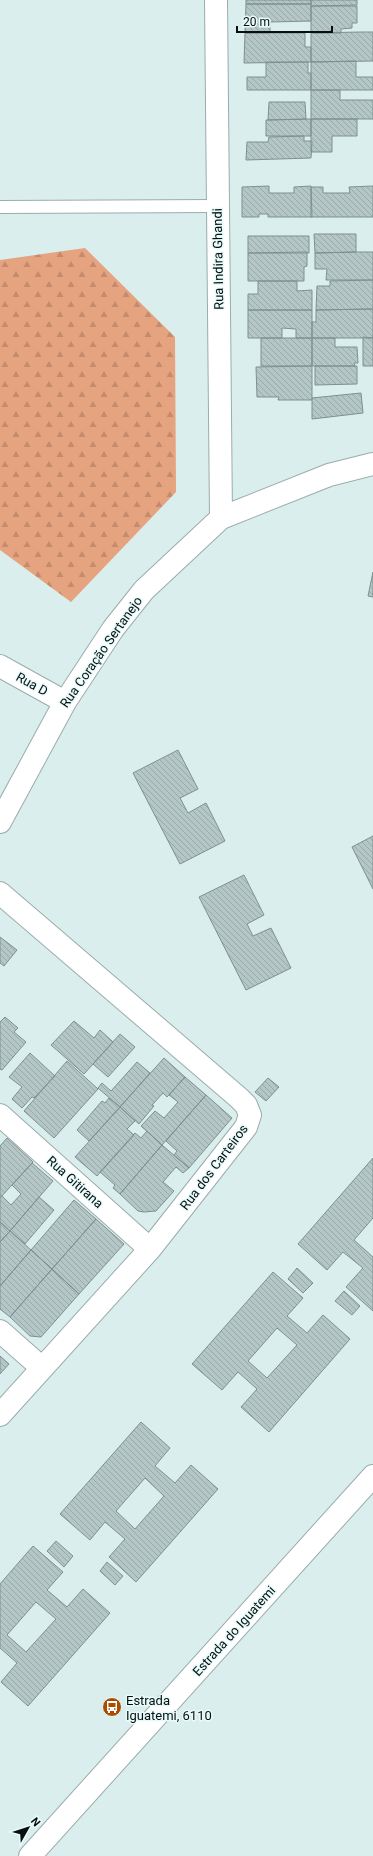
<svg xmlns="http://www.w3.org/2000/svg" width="373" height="1856" viewBox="0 0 373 1856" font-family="Roboto,sans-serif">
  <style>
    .forest { fill: url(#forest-firs) }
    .building { fill: url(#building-back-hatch); stroke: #7e908f; fill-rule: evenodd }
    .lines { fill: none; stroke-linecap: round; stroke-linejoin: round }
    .service-casing { stroke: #9aacac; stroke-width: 14 }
    .minor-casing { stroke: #9aacac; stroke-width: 24 }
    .tertiary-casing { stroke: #9aacac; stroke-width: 24 }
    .primary-casing { stroke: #9aacac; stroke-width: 24 }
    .service { stroke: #fff; stroke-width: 12 }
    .minor { stroke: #fff; stroke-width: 22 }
    .tertiary { stroke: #fff; stroke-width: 22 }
    .primary { stroke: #fff; stroke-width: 22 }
    .labels { text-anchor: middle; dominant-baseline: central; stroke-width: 3; stroke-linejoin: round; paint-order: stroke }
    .street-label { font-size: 13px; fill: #090f0f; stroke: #e7fbfa }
    .poi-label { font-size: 13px; fill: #090f0f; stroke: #e7fbfa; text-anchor: start }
  </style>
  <defs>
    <pattern id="forest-firs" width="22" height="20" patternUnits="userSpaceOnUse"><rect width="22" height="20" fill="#e6a37f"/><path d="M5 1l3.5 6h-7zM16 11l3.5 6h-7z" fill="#c48b6d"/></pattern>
    <pattern id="building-back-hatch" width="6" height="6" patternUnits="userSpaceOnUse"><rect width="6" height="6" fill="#b4c7c6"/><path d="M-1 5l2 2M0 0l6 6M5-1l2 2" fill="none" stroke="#99aaa9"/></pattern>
  </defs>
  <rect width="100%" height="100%" fill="#daeeed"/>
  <path class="forest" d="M85,248L175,337L176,492L71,602L0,550V260Z"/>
  <path class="building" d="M246,0H311V4H246Z
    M311,0H357V5L311,6Z
    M246,4H311V21L270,22V33H245Z
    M311,6H357V23H352V28L341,29V33H311Z
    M361,32H373V61L311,62V33Z
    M245,33H305V47H311V62L244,63Z
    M356,61V77H373V90H311V62Z
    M266,62H308V73H311V90H247V77H266Z
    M311,90H340V100H373V119H311Z
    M269,102H305L306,119L268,120Z
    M311,119H357V136H332V152H311Z
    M311,119V136H266V120Z
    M304,136V141H312L311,158L246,160L247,142H268L269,137Z
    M269,186V193H294V187L311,186L312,217H268V214H259V217H242V187Z
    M373,186V217H311V187H323V193H350L349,187Z
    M314,234H356V252L315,253Z
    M248,236H309V253H248Z
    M307,252V266L304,267V281H248V253Z
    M356,252H373V280H326L327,269H315V253Z
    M373,280V309L316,310L317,286H330V281Z
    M258,281H297V291L312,290V310H248V294H258Z
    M373,309V338H312V322H316V310Z
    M248,310H312V338H296V329L282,328V338H248Z
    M363,337L373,338V366H363Z
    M261,338H312V366H261Z
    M312,338H335V347H357L358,363H354L355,366H312Z
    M312,366V400H278L279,397H257L256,367Z
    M315,366H357V384L315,385Z
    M361,393L363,413L312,419V398Z
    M373,572V597L368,596Z
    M178,750L198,789L180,798L188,813L206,803L225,841L180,864L133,773Z
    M373,836V889L352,847Z
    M244,875L264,915L247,924L253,936L271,928L291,968L246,990L199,897Z
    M0,937L17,950L4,966L0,963Z
    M5,1017L18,1028L14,1032L26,1042L2,1070L0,1069V1022Z
    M74,1021L94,1038L100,1030L113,1042L84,1074L51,1045Z
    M120,1034L135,1047L108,1077L93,1064Z
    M30,1053L55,1076L34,1098L32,1097L22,1108L12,1099L22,1087L9,1077Z
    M164,1058L185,1077L167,1097L163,1093L152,1105L154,1106L139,1124L120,1107Z
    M67,1061L98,1089L54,1138L24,1111Z
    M137,1062L150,1073L120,1107L98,1088L102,1083L111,1091Z
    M185,1077L206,1095L162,1145L141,1126L155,1111L164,1118L178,1102L169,1095Z
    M268,1078L279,1087L266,1101L255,1092Z
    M206,1095L232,1118L189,1168L174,1155L177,1151L166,1141Z
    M109,1098L120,1107L89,1141L77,1130L102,1101L105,1103Z
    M120,1107L135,1121L127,1129L134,1135L97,1176L75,1157Z
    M147,1131L162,1145L120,1194L113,1188L115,1185L100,1172L135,1133L141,1138Z
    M7,1138L33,1162L0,1198V1146Z
    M162,1145L189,1168L183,1173L176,1167L163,1182L174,1191L156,1211L144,1212L138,1211L120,1194Z
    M373,1158V1218L354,1240L373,1257V1311L346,1287L363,1268L343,1252L327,1270L298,1244Z
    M32,1163L53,1181L10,1231L0,1222V1198L2,1196L11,1205L21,1194L12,1185Z
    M39,1197L54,1210L25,1244L10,1231Z
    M74,1200L96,1219L52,1269L31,1250Z
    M96,1219L124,1244L79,1294L52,1269Z
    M0,1222L10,1231L0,1242Z
    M10,1231L31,1250L0,1286V1242Z
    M31,1250L52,1269L10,1317L0,1309V1286Z
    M297,1268L313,1283L303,1293L288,1279Z
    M52,1269L79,1294L41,1337L30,1336L10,1317Z
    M273,1272L303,1298L287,1316L307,1333L323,1315L350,1339L269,1432L241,1407L257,1389L238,1372L222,1390L192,1364ZM277,1328L297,1345L267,1378L248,1361Z
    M344,1291L360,1306L352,1315L335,1301Z
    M0,1356L9,1364L0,1374Z
    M141,1422L170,1448L155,1466L175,1483L191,1465L218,1489L136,1582L109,1557L125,1539L105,1522L90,1540L60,1514ZM145,1478L164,1496L135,1529L116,1511Z
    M56,1541L73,1556L64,1567L47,1551Z
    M33,1546L63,1572L47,1590L67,1607L83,1589L110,1613L28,1706L1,1682L17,1663L0,1648V1584ZM36,1602L56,1619L26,1652L7,1635Z
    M107,1562L123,1576L115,1585L100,1571Z"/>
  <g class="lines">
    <g class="service-casing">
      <path id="service" d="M0,207L218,206"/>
    </g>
    <g class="minor-casing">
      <path id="minor" d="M216,0L221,518
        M0,666L65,702
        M0,893L239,1098L246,1105L250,1115L246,1127L150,1249L0,1415
        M0,1115L150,1249
        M0,1331L42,1368"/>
    </g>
    <g class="tertiary-casing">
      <path id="tertiary" d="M0,822L65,702L113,629L144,590L221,518L329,475L373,464"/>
    </g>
    <g class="primary-casing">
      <path id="primary" d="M30,1856L373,1476"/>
    </g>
    <use href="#service" class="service"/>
    <use href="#minor" class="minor"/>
    <use href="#tertiary" class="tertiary"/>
    <use href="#primary" class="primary"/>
  </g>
  <defs>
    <g id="bus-disc" transform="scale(1)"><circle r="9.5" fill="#ac4c00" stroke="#e7fbfa"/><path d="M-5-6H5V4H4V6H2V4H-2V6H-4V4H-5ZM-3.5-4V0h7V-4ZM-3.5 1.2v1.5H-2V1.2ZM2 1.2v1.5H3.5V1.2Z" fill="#fff"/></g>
  </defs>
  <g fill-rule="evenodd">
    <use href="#bus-disc" x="112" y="1707"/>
  </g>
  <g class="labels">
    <g class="street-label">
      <text transform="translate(218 259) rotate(-91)">Rua Indira Ghandi</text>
      <text transform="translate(101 652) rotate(-55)">Rua Coração Sertanejo</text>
      <text transform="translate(32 684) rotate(29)">Rua D</text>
      <text transform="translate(214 1167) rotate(-53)">Rua dos Carteiros</text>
      <text transform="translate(75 1182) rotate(42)">Rua Gitirana</text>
      <text transform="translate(234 1631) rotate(-48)">Estrada do Iguatemi</text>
    </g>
    <g class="poi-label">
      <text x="126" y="1700">Estrada<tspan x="126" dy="15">Iguatemi, 6110</tspan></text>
    </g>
  </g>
  <g transform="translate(28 1828) rotate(51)" stroke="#e7fbfa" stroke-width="3" paint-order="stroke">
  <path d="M0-3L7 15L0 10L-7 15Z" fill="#090f0f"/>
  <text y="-6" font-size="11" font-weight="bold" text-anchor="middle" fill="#090f0f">N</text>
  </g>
  <path d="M237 26v6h95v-6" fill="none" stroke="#090f0f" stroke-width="2"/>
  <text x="243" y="26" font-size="12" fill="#090f0f" stroke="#e7fbfa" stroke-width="3" paint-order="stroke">20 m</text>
</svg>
